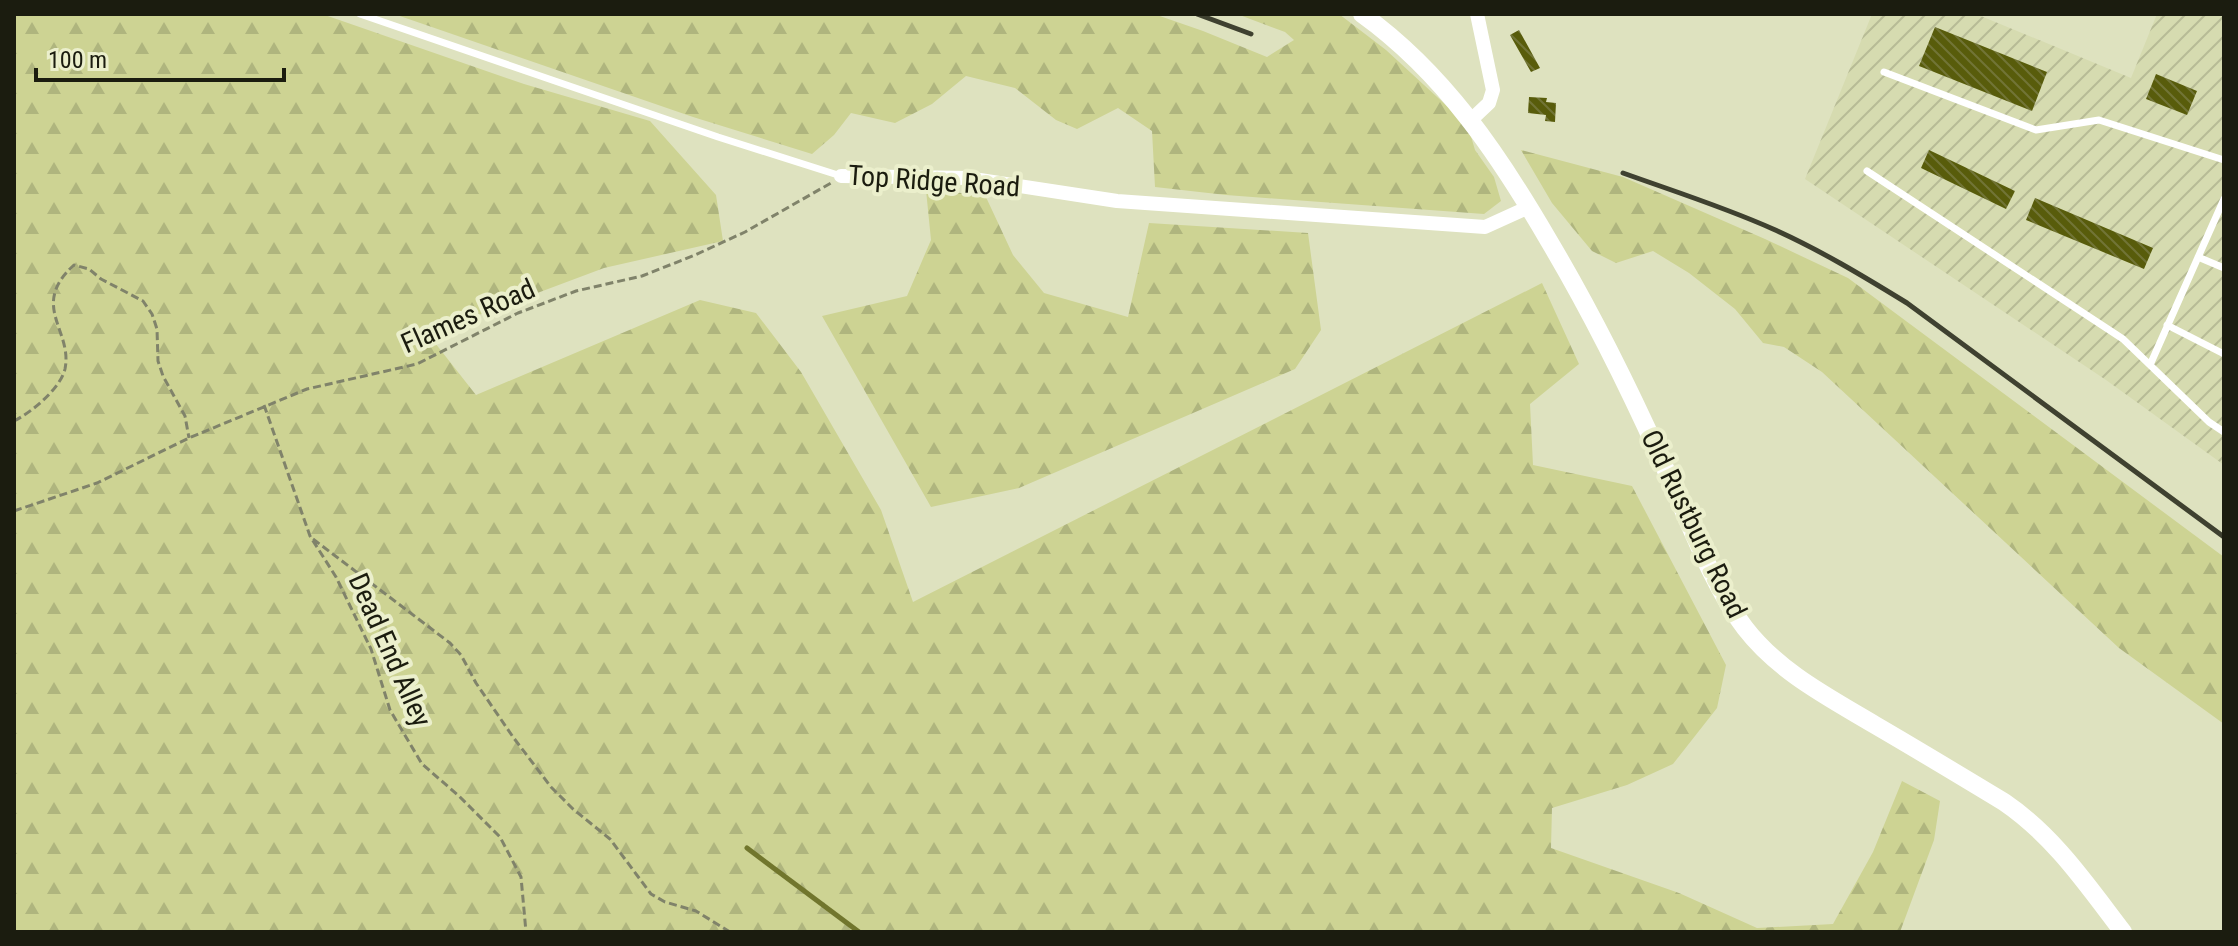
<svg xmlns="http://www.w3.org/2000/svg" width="2238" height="946" viewBox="0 0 2238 946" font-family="'Roboto Condensed',sans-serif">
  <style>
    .industrial { fill: url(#industrial-furrows) }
    .forest { fill: url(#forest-firs) }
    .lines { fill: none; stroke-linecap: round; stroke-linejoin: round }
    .stream { stroke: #71762d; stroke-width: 5 }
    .building { fill: url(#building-back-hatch) }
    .path { stroke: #80836a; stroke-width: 3; stroke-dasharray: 8 4; stroke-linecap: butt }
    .service { stroke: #fff; stroke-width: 7 }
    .minor { stroke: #fff; stroke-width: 14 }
    .tertiary { stroke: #fff; stroke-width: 18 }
    .rail { stroke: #3f4130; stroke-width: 5 }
    .labels { text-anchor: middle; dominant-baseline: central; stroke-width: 8; stroke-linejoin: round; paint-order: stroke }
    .street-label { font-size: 28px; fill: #1b1c0f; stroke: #ebefcc }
  </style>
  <defs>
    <pattern id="industrial-furrows" width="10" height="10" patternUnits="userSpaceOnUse" patternTransform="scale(2)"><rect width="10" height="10" fill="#d6dbb0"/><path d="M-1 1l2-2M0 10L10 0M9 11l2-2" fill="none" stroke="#b7bb96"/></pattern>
    <pattern id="forest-firs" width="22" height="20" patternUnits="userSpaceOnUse" patternTransform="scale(2)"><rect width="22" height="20" fill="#cdd393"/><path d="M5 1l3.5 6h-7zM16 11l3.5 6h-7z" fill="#afb57e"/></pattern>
    <pattern id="building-back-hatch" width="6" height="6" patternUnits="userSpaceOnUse" patternTransform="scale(2)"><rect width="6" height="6" fill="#585c0b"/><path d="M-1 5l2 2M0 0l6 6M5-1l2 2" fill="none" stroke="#717436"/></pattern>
  </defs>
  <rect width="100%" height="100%" fill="#dee2bf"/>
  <path class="industrial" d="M1872,14H1976L2131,78L2157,14H2224V465L2106,380L1805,179Z"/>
  <path class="forest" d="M14,14H322L524,84L650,121L716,195L723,241L604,268L428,334L476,395L700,300L756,313L801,372L881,510L913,602L1542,283L1579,364L1530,404L1533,465L1632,486L1726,665L1717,708L1673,764L1627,785L1552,808L1551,848L1679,893L1757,928L1833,924L1873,852L1902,781L1940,801L1934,840L1900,932H14Z
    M394,14H1154L1203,31L1267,57L1294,40L1285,32L1237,14H1339L1386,50L1449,108L1470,133L1475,150L1494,177L1501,201L1484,214L1226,195L1155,187L1152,131L1118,108L1077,129L1056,120L1015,88L966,76L932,104L895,123L851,113L834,135L812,154L693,117Z
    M1521,150L1623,177L1765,239L1848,278L2224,557V724L2119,648L1822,372L1784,347L1763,343L1735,309L1689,273L1653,251L1616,263L1592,251L1552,203Z
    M926,190L985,195L1013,255L1044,293L1128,317L1149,223L1308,233L1321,330L1295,369L1019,488L931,507L822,316L907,296L931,240Z"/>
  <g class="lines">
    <path class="stream" d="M747,848L859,932"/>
  </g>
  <path class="building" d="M1935,27L2047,72L2032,111L1919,66Z
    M1519,30L1540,68L1531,72L1510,35Z
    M2156,74L2197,91L2187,115L2146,99Z
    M1529,97L1547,98L1546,102L1556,103L1555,122L1545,121L1546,115L1528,113Z
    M1929,150L2015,191L2006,209L1921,168Z
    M2035,198L2153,248L2144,269L2026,220Z"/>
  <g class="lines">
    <path class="path" d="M264,405L310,536L336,577L371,649L390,710L422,764L459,796L500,837L521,877L526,932
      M14,421C32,412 60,389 65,369C73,330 29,306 74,265L89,269L101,279L143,301L152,314L157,329L158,361L163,376L185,416L189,438
      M14,511L97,483L189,438L307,389L417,364L518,313L576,291L642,276L695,255L745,232L831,183
      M313,539L450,643L461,655L476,683L513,737L551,787L573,809L610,839L651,894L665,902L696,911L730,932"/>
    <path class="service" d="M360,14L718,137L841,176
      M1884,72L2036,130L2099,120L2224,160
      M1867,171L2123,339L2209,422L2224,432
      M2198,257L2224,268
      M2167,325L2224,354
      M2150,365L2224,199"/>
    <path class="minor" d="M1471,120L1489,103L1493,90L1477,14
      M841,176L967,178L1117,201L1485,227L1529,207"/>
    <path class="tertiary" d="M1362,14C1444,73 1499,155 1549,241C1590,310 1626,382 1659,455C1684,508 1710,583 1745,628C1779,672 1828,697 1875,725C1918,750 1961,776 2004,802C2054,836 2087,885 2123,932"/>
    <path class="rail" d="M1197,14L1251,34
      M1623,173C1673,191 1724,207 1773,229C1820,250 1863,276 1907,303L2224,537"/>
  </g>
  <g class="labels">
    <g class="street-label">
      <text transform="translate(934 181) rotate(4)">Top Ridge Road</text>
      <text transform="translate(468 316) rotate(-24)">Flames Road</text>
      <text transform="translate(1694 524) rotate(64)">Old Rustburg Road</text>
      <text transform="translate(390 650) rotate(66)">Dead End Alley</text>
    </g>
  </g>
  <rect width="2238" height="946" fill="none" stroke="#1b1c0f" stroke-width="32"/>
  <path d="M36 68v12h248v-12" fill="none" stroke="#1b1c0f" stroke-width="4"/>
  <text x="48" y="68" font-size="24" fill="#1b1c0f" stroke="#ebefcc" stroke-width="6" paint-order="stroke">100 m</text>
</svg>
